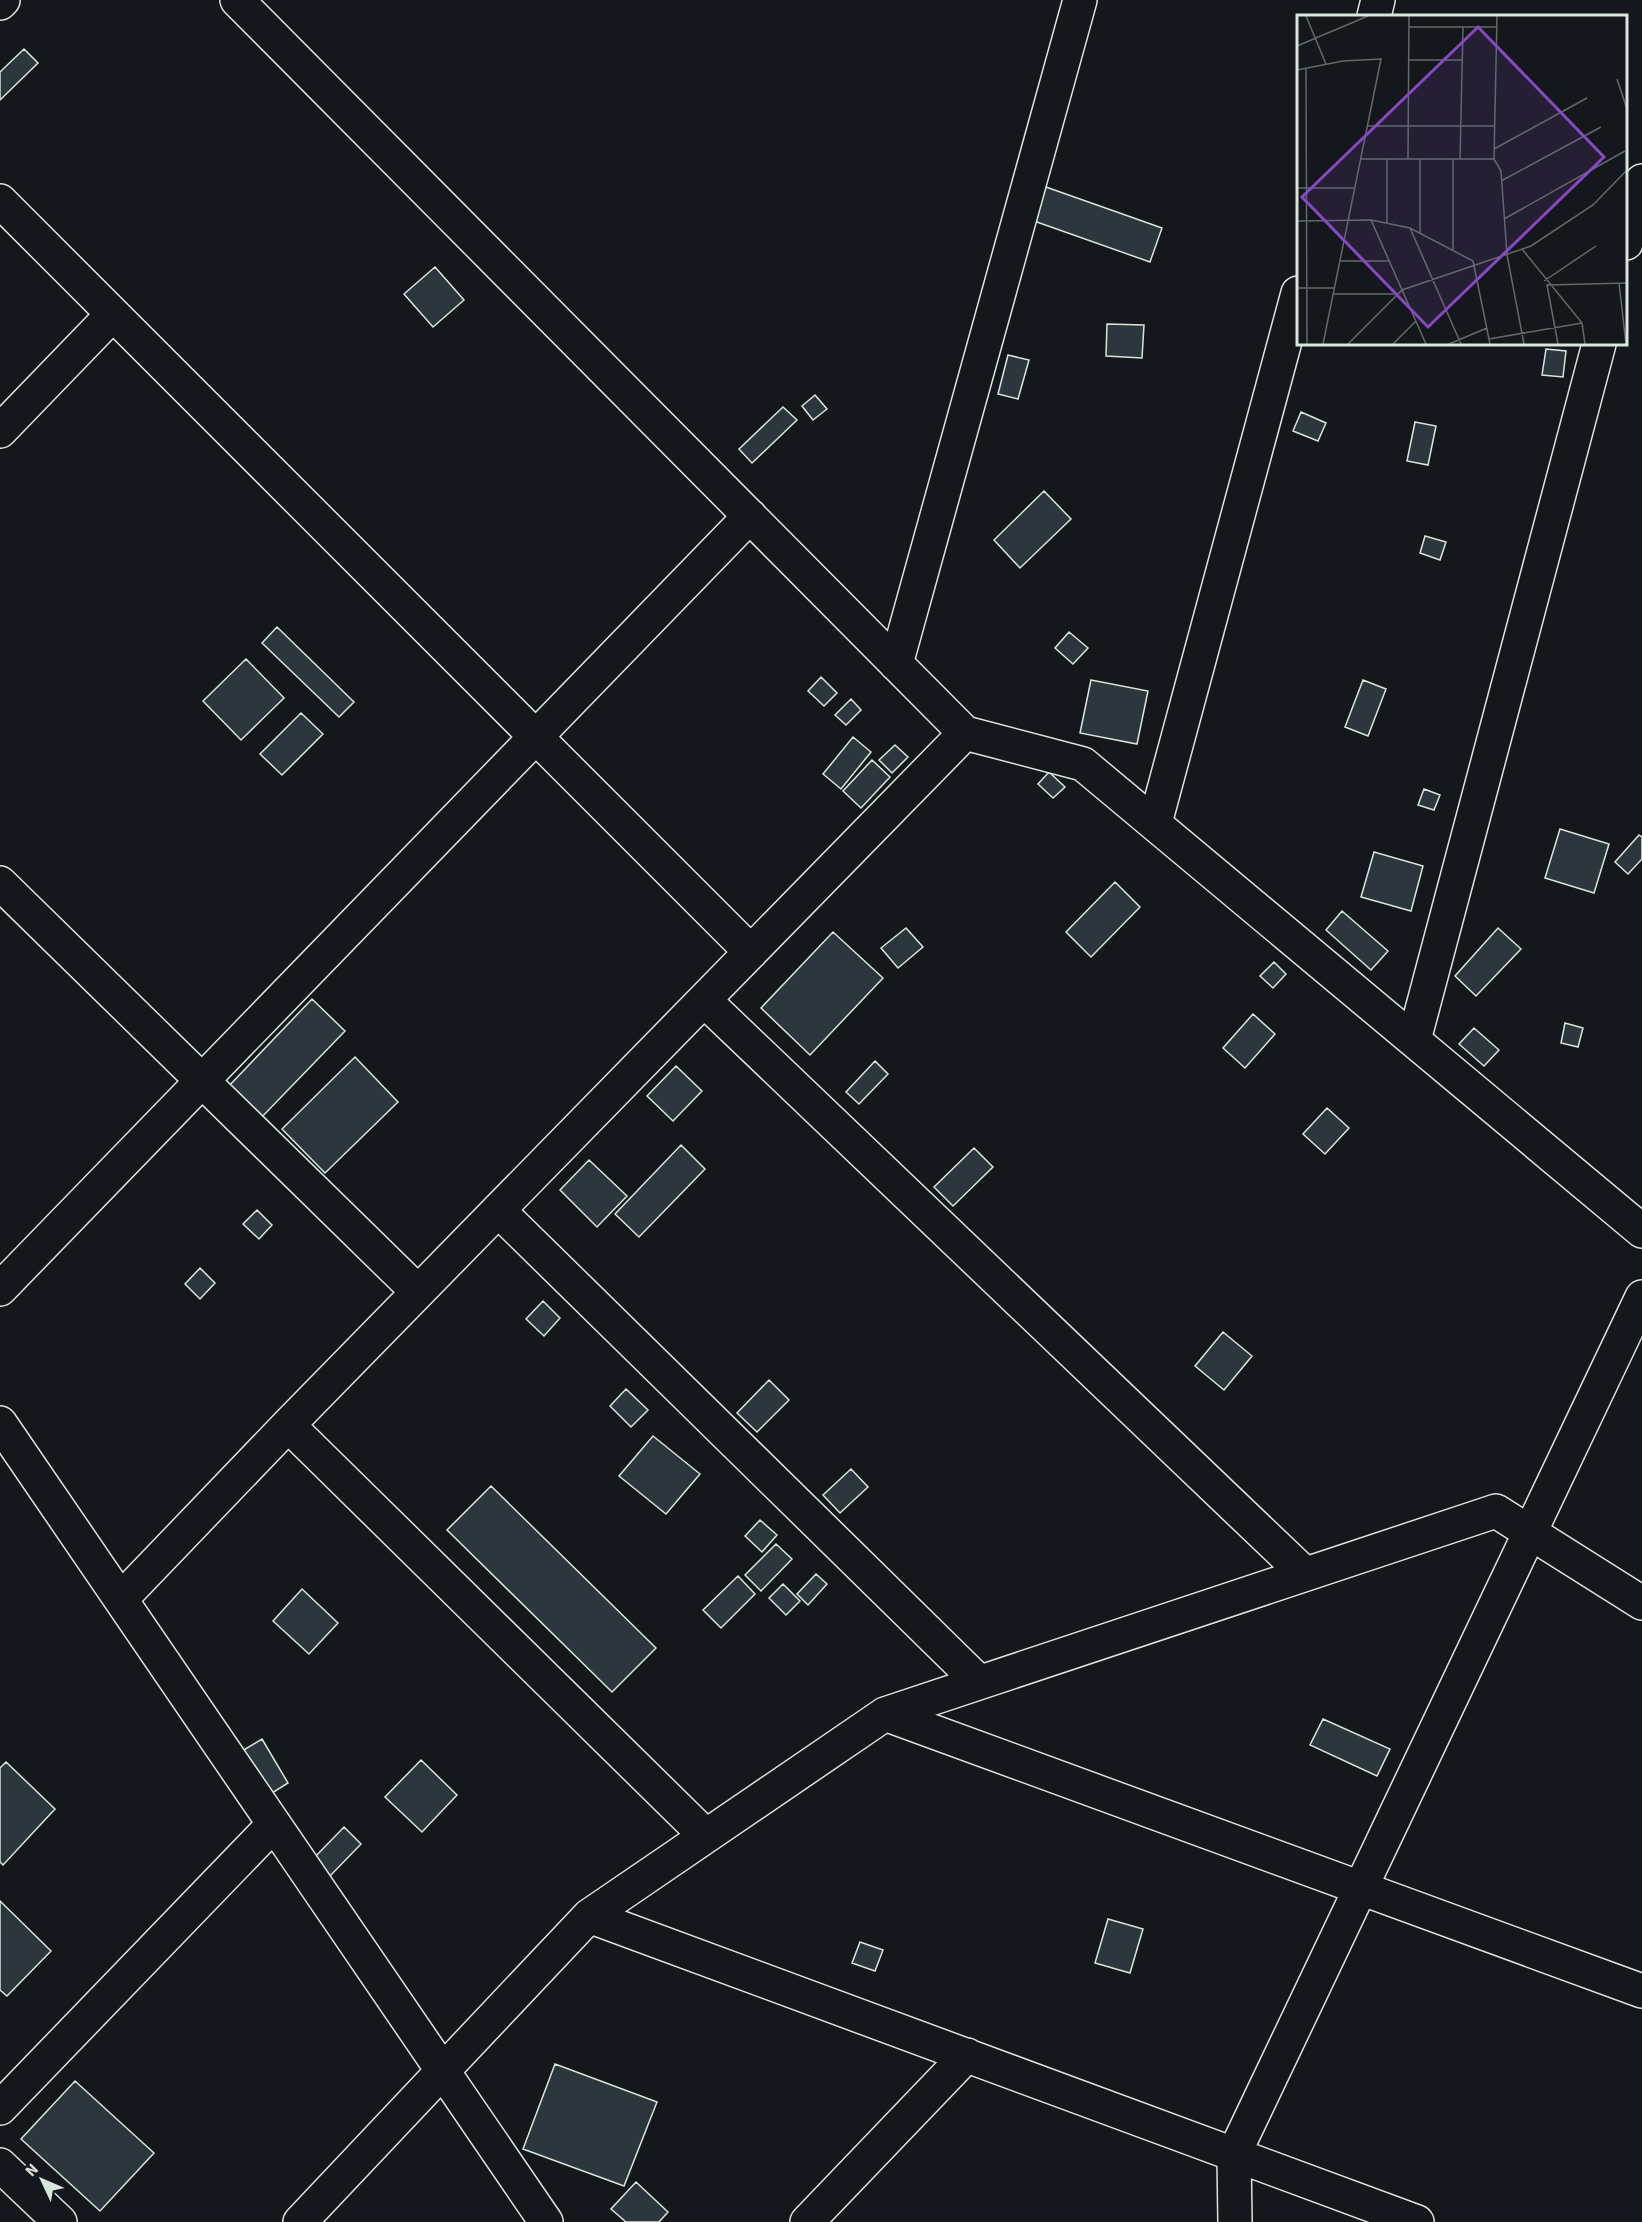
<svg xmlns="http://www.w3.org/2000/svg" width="1642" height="2222" viewBox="0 0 1642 2222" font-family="'Source Sans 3',sans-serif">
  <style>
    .building { fill: #2c363c; stroke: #d8e6dc; stroke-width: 1.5 }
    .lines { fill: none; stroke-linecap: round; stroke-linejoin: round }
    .minor-casing { stroke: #d8e6dc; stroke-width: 36 }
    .minor { stroke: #14181c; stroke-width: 33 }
    .inset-road { fill: none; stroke: #626a69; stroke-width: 1.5 }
    .view { fill: #8948c3; fill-opacity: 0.15; stroke: #8948c3; stroke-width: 3 }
    .inset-edge { fill: none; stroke: #d8e6dc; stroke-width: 3 }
  </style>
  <rect width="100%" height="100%" fill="#14181c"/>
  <path class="building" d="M24,49L38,63L0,100V72Z
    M1046,187L1162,228L1150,262L1034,221Z
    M435,267L464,300L433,327L404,294Z
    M1107,324L1144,325L1142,358L1106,356Z
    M1546,349L1566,351L1563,377L1542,375Z
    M1008,355L1029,360L1018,399L998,394Z
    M815,395L827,409L813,420L802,406Z
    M783,407L797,420L752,463L739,449Z
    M1301,412L1326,423L1318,441L1293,431Z
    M1415,422L1436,426L1428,465L1407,461Z
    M1044,491L1071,519L1020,568L994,540Z
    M1425,536L1446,542L1440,560L1420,553Z
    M277,627L354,702L339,717L262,643Z
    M1069,632L1088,648L1073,664L1055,648Z
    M246,659L284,698L241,740L203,701Z
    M821,677L837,693L824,706L808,691Z
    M1091,680L1148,691L1137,744L1080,733Z
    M1363,680L1386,689L1368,736L1345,727Z
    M851,699L861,710L846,725L835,715Z
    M301,713L323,734L282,775L260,754Z
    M853,737L871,752L841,789L823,774Z
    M895,745L908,757L892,773L879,760Z
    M872,760L890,777L861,808L843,791Z
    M1049,772L1065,787L1053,798L1038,784Z
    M1424,789L1440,795L1434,810L1418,805Z
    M1560,829L1609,844L1594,893L1545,878Z
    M1639,835L1642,837V859L1628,874L1615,862Z
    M1374,852L1423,866L1411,911L1361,897Z
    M1115,882L1140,907L1091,957L1066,932Z
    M1342,911L1388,951L1371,970L1326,930Z
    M906,928L923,947L898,968L881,948Z
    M1498,928L1521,949L1476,996L1455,976Z
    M833,932L883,978L810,1055L761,1008Z
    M1274,962L1286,974L1273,988L1260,976Z
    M312,999L345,1031L258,1121L226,1089Z
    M1253,1014L1275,1034L1245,1068L1223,1048Z
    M1565,1023L1583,1028L1578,1047L1561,1043Z
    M1474,1028L1499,1050L1484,1066L1459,1044Z
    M355,1057L398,1102L325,1173L282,1129Z
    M875,1061L888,1074L859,1104L846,1092Z
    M676,1066L702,1091L673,1121L647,1096Z
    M1327,1108L1349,1128L1325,1154L1303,1134Z
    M681,1145L705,1169L639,1237L615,1214Z
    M974,1148L993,1167L953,1206L934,1187Z
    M589,1160L627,1196L597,1227L560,1190Z
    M257,1210L272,1225L259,1239L243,1224Z
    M200,1268L215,1283L200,1299L185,1284Z
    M543,1301L560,1318L544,1336L526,1319Z
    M1223,1332L1252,1356L1224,1390L1195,1366Z
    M769,1380L789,1400L757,1432L737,1413Z
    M626,1389L648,1410L631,1427L610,1406Z
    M653,1436L700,1474L666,1514L619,1476Z
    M851,1469L868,1487L840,1513L823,1495Z
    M491,1486L656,1648L612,1692L447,1530Z
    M760,1520L777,1535L762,1552L745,1536Z
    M776,1544L792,1559L761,1591L745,1575Z
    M816,1574L827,1584L808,1605L797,1594Z
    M738,1576L755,1594L721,1628L703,1610Z
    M783,1584L800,1601L786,1615L769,1598Z
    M302,1589L338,1623L309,1654L273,1621Z
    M1323,1719L1390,1749L1377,1776L1310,1745Z
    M262,1739L288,1783L269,1795L242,1751Z
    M421,1760L457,1795L422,1832L385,1797Z
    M6,1762L55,1809L3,1865L0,1862V1768Z
    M344,1827L361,1844L330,1876L313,1859Z
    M0,1901L51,1951L7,1996L0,1990Z
    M1108,1919L1143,1929L1130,1973L1095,1963Z
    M860,1942L883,1950L875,1971L852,1963Z
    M555,2064L657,2102L624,2186L523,2149Z
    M75,2081L154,2153L100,2211L21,2139Z
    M636,2182L668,2212L659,2222H626L611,2209Z"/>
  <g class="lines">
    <g class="minor-casing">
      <path id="minor" d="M237,0L965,733L1083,764L1642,1231
        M0,3L3,0
        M1374,16L1378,0
        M0,201L751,952
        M1626,243L1642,181
        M0,431L113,314
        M896,664L1080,0
        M1155,823L1298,293
        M0,883L418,1292
        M704,1000L1305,1574
        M1414,1040L1599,344
        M498,1210L979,1682
        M0,1289L750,516
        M0,1423L546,2222
        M288,1425L706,1836
        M121,1599L288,1425L965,733
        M885,1714L1642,1991
        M589,1916L1417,2222
        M0,2108L274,1824
        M0,2165L60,2222
        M300,2222L589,1916L885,1714L1496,1511L1642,1603
        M807,2222L967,2055
        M1235,2222L1234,2154L1642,1297"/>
    </g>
    <use href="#minor" class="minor"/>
  </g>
  <g transform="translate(1297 15)">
    <rect width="330" height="330" fill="#14181c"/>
    <path class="inset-road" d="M9,1L29,49M200,1L197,144L204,156L210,240L227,329M112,12H200M0,31L71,1M111,45H165M9,53L10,329M0,55L46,46L84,44L26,329M320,64L330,94M71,111H198M197,134L290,83M64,144H197M111,144L112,1M156,144V236M163,144L166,12M204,166L304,112M0,173H58M207,204L328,136M74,205L129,329M0,206L74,205L113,213L176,246L193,329M90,208V144M113,213L164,329M123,218V144M225,234L285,308L288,329M43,246H92M247,266L299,231M322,268L329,329M0,273H37M36,279H100M192,324L285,308M51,329L105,275L234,231L296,190L330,155M96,329L119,306M152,329L190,313M261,329L250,270L330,268"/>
    <path class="view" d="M181,12L307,142L131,312L5,182Z"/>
    <rect width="330" height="330" class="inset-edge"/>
  </g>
  <g transform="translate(42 2180) rotate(314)" stroke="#14181c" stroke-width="4.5" paint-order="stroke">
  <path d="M0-4.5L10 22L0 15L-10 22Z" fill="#d8e6dc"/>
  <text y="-9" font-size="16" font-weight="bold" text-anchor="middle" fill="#d8e6dc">N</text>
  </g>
</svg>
